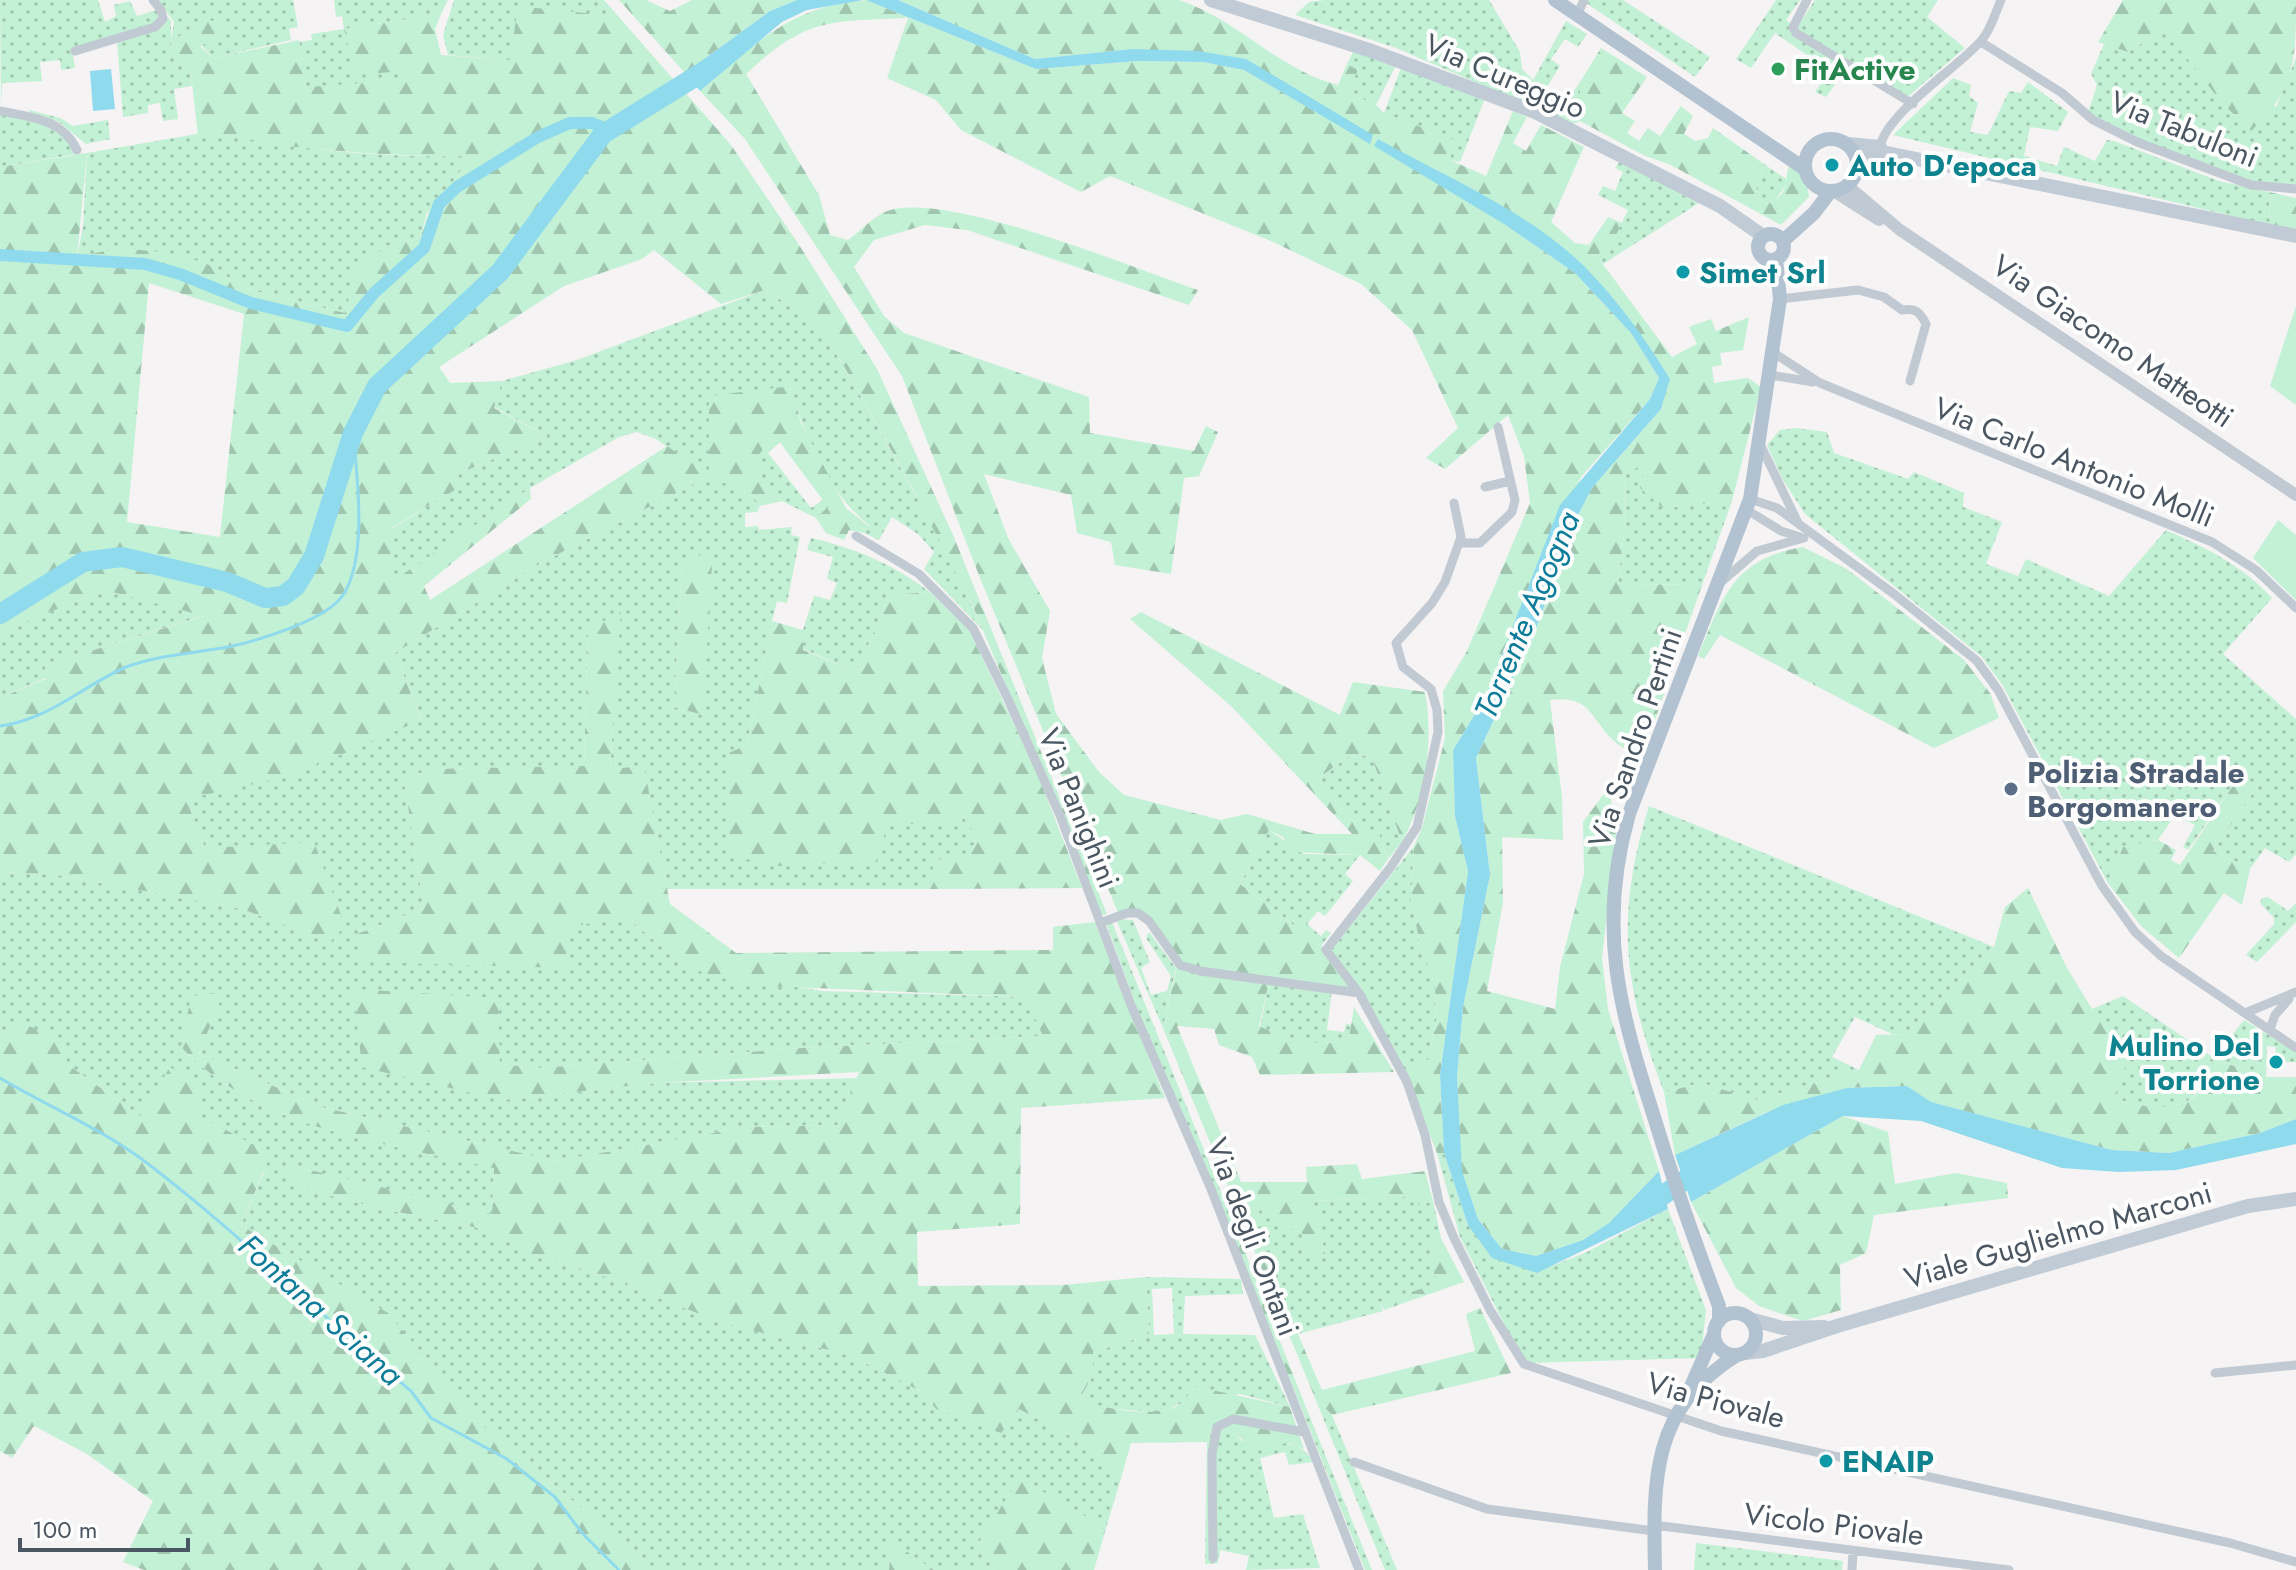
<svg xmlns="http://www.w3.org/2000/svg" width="2296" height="1570" viewBox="0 0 2296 1570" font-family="Jost,sans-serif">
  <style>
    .grass { fill: url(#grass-dots); fill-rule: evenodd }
    .forest { fill: url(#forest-firs); fill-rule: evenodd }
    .park { fill: #c3f1d5 }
    .water { fill: #90daee }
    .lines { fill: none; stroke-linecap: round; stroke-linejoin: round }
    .stream { stroke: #90daee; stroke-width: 3 }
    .canal { stroke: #90daee; stroke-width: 12 }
    .river { stroke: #90daee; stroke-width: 20 }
    .minor { stroke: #c1cad2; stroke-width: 9 }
    .tertiary { stroke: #c1cad2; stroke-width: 12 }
    .secondary { stroke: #c1cbd6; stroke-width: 14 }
    .primary { stroke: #b3c2d1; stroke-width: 14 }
    .leisure-dot { fill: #2e9e5b; stroke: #fff; stroke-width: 3 }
    .culture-dot { fill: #0f9aa8; stroke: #fff; stroke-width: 3 }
    .service-dot { fill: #5c6f8a; stroke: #fff; stroke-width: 3 }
    .labels { text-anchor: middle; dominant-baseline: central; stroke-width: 8; stroke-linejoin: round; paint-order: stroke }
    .leisure-label { font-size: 30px; font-weight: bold; fill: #27864d; stroke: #fff; text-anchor: start }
    .street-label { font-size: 30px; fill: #4a5661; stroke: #fff }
    .culture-label { font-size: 30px; font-weight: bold; fill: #0d838f; stroke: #fff; text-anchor: start }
    .service-label { font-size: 30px; font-weight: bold; fill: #4e5e75; stroke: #fff; text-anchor: start }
    .water-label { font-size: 32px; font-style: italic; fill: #0c7c9b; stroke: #fff }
  </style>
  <defs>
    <pattern id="grass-dots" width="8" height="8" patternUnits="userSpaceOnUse" patternTransform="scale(2)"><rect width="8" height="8" fill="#c3f1d5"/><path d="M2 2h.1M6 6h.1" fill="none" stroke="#a0c6b0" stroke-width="1.8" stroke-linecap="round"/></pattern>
    <pattern id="forest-firs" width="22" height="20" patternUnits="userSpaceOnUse" patternTransform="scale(2)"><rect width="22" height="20" fill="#c3f1d5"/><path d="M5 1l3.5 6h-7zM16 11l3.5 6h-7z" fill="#a0c6b0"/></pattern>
  </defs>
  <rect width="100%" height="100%" fill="#f5f3f3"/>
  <path class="grass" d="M0,0H98L105,22L116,16L114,5L130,1L137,16L156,10L159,16L152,26L72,49L75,68L61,70L60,60L40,62L42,81L2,83L1,108Z
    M158,0H293L298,27L289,29L291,40L213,58L189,31L171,41L173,55L191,74L192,86L174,89L178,119L163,121L160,103L148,105V113L123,117L117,41L156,29L167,16L171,21V40L174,22Z
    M334,0H448L441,14L344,29L403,71L404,80L306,88L299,42L312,40L311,34L344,29L342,16L336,17Z
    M454,0H598L614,17L510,60L448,55L443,35Z
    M1325,0H1489L1520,52L1522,69L1533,80L1566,21L1587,34L1578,47L1565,39L1551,59L1560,66L1545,90L1565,104L1580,82V121L1573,124L1396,48L1295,15L1309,2Z
    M1582,0H1623L1710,57L1695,77Z
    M1776,0H1800L1786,20L1797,27L1815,0H1938L1927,17L1965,48L1906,98L1851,63L1826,97L1815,92L1830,71L1775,33L1751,68L1736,59Z
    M2164,29L2192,61L2276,107L2296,58V185L2248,181L2140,141L2088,113L2097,85L2091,74L2104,44L2128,52Z
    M1354,50L1396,65L1376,105L1347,92L1358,70L1347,64Z
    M1401,68L1485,98L1460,162L1449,160L1454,141L1384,113Z
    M1953,78L1971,85L1969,96L1978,103L1970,132L1988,135L2009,91L2021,93L2028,82L2068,112L2058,131L2030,127L2024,156L2057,166L2064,147L2095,161L2107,140L2114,141L2219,181L2269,192L2270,225L1893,135Z
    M29,110L60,118L73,126L108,120L110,139L86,144L59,122L29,114Z
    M0,113C30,121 61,124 76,154L0,167Z
    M214,131C297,151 385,158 470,156L444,197L427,212L420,239L387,246L345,313L247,289L204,262L77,257L83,226L87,153Z
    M1619,162L1699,203L1603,264L1596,255L1609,249L1628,210L1598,195L1603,186L1615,191L1623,172L1615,168Z
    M1764,164L1789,181L1775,200L1767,204L1754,196Z
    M765,290L812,319L841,361L944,546L983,630L924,569L934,552L918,534L892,517L879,540L864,533L870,526C829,494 804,437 791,387L710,475L753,496L760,506L757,512L745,513V527L758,526L759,530L792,527L791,535L800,537L787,603L777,601L772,621L747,745L887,824H942L964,818L977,836L969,858L935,860L930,889H667L644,767L610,770L620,613L588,630L584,767L429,769L404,781L424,908L357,934L566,968V926L628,918L685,967L822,991L1026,997L1044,1036L801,1048L538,1068L500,1064L501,1100L657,1083L857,1078L838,1125L747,1127L556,1161L321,1107L199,1053L223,993L181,1047C262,1132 385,1142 494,1167L492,1215L290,1165L282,1172L303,1188L373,1207L483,1229L533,1254L601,1275L717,1321L852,1356L924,1393L936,1409H1019L1085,1444L1122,1475L1106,1528L1020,1479L978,1544L994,1570H934L891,1542L889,1570H638L643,1559L483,1426L388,1314L241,1225L265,1170L140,1116L67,1064L0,1029V872L52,874L242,909L331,942L205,848L186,799L421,719L395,653L539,564L709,476L656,439L637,432L619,437L530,488L393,582V528L459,487L458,474L547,436L494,407L502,381L574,361ZM682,565L703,715L674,707Z
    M1796,428L1827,432L1834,453L1908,479L1914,472L1964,493L1963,507L2002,522L1986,564L2018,576L2026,559L2109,596L2166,530C2206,548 2242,565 2272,598L2223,654L2296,719V854L2289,862L2265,848L2250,869L2213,851L2257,787L2240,775L2188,850L2183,847L2195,825L2175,815L2158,840L2123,847L2108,883L2003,686L1982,657L1805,514L1783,480L1767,445L1780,430Z
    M777,436L780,442L768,453L811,508L824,499L829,508L816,518L768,494C757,466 749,456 777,436Z
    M1645,464L1663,508L1732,501L1702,585L1618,584L1624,532L1625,472Z
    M811,538C858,549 892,564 930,592L889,595L857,672L803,649V630L814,596L830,600L837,583L827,579L833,557L807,550Z
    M105,590L206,615L45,665V678L0,698V632Z
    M1371,755L1402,842L1388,859L1377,829L1366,836L1317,779L1348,757Z
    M1649,806L1994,947L1907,1034H1892L1855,1017L1832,1057L1859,1070L1757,1100L1702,1083L1664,1092C1623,986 1615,916 1649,806Z
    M1269,830L1304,854L1360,855L1345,874L1353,881L1325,916L1318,911L1307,924L1321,936L1326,930L1331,933L1321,946L1240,884Z
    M1414,846L1411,899L1420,945L1435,984L1436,1021L1429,1059L1405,1070L1330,952Z
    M2268,897L2288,911L2296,903V922L2257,962L2246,955L2274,924V918L2260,903L2262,898Z
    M1116,919L1133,920L1150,962L1141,968L1151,995L1167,991L1171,976L1146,938L1149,932L1176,968L1164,1023L1176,1025L1163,1028Z
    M1112,922L1240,1239L1236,1241L1138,1011L1106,923Z
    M1269,982L1332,990L1327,1030L1344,1032L1346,1024L1352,1025L1349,1038C1315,1049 1291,1041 1260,1027Z
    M2123,996L2214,1058L2244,1020L2296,1052V1062H2275L2276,1047L2267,1046L2266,1077L2215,1059C2208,1069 2205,1086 2196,1094C2176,1115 2138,1107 2115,1098L2121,1074L2092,1009Z
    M1437,1153H1444L1468,1225L1537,1272L1587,1252L1668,1209L1706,1310L1701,1358L1524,1363L1460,1237Z
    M1414,1196L1420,1205L1433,1201L1441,1238L1429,1241L1437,1284L1380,1302L1383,1311L1298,1334L1251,1225L1256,1223L1260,1209L1267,1208L1281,1224L1305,1235L1302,1253L1326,1257L1313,1201Z
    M1146,1277L1241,1279L1243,1294L1185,1296L1183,1334L1255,1335L1290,1407L1240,1394L1182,1403L1160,1413L1096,1407L1080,1398L1093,1375V1352L1149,1335ZM1172,1288L1174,1334L1154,1335L1152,1289Z
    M1315,1398L1332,1415L1397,1570H1385Z
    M1305,1405L1372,1570H1365L1301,1407Z
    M1214,1424L1228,1427L1242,1441C1266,1443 1301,1436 1313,1462L1289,1465L1285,1452L1260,1458L1274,1518L1303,1514L1320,1568L1246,1570L1249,1556L1220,1550L1218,1563L1205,1564L1207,1442L1211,1425Z
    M1696,1543L1843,1561L1842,1570H1694Z"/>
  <path class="forest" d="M598,0H604L731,145L801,248L877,369L953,535L1107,914L1102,915L974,609L914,491L841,361L812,319L765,290L721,304L654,250L642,259L564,286L439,367L450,383L502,381L494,408L547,436L458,474L460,487L393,527V581L530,488L531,499L424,586L430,600L667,446L709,475V396L791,386L801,423L846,508L870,527L864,533L849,530L844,540L826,533L816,518L828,507L776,437C749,457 758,466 768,494L782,501L760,506L753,496L709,476L539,564L395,653L421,720L294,775L186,799L205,848L314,842L345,926L330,942L242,909L52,874L0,872V698L45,679V665L204,616L105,590L0,632V167L87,153L77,257L119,248L161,252L204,262L247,289L345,313L357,266L387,246L420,239L433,198L444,197L470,156C405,157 341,152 277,145C250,142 225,128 198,136L191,74L173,55L171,41L189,31L191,23L226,19V36L200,46L213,58L299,40L306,87L392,81L403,79V71L355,75L344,29L441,14L435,29L441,55L510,60L518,6L613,16ZM149,283L244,314L220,537L127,522Z
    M619,0H646L670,11L692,0H797L770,11L685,73Z
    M866,0L1036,69L1138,61L1203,62L1244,70L1370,143L1246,59L1132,49L1035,59L898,0H1179C1237,19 1280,71 1338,85L1347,64L1358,70L1348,92L1376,105L1384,113L1455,140L1450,160L1486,176L1513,111L1527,117L1513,143L1526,151L1541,125L1584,147L1551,222L1575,243L1589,245L1608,217L1622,223L1609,249L1596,255L1672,357L1697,344L1689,327L1711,319L1716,331L1749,317L1743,350L1720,353L1722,365L1712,367L1714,383L1748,378L1761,387L1732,501L1663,508L1640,488L1645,465L1625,472L1624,532L1618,584L1702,585L1656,717L1638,757C1630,751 1618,746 1611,738C1589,715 1589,695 1550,700L1562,797L1563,840L1502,837L1503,902L1487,991L1555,1009L1560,967L1584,874L1583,822L1609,787L1616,832L1602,958L1608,1009L1659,1171L1609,1223L1583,1240L1536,1256L1502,1249L1478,1219L1461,1171L1457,1077L1463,1007L1490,875L1476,758L1534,635L1576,519L1592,488L1661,409L1669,379L1583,266L1509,212L1504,224L1575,273L1631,333L1659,378L1650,399L1581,477L1485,698L1453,750L1455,816L1468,871L1440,1075L1444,1153H1437L1405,1070L1429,1059L1436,1021L1435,984L1420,945L1411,899L1414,846L1422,828L1445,738L1443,691L1466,653L1530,503L1524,456L1508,415L1445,469L1426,458L1458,428L1412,330L1361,284L1271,241L1110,176L1081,192L961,130L936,100L887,78L908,18C829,22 808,16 746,74L819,195L830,235L848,240C860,231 874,216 887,211C946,190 1133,268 1198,290L1189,305L967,230L925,225L874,240L854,267L884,316L904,333L1089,397L1090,433L1194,451L1206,426L1218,432L1199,476L1184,478L1171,574L1115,565L1111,542L1077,533L1071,495L984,474L1008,538L1050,611L1042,658L1056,714L1099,772L1124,795L1221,820L1247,814L1315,834H1352L1232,707L1130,619L1141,612L1340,715L1353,682L1425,692C1434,741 1426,798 1402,842L1371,755L1348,757L1317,779L1366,836L1377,828L1388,859L1380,871L1360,855L1293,852L1283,837L1269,830L1240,884L1326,950L1359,993L1269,982L1259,1026C1290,1041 1315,1049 1349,1038L1354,1007L1394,1072L1260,1075L1252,1057L1219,1045L1214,1029L1177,1026L1241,1182H1307L1306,1167L1357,1164L1362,1179L1425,1171L1433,1201L1419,1205L1414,1196L1313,1201L1326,1257L1302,1253L1305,1235L1281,1224L1267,1208L1260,1209L1256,1223L1251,1225L1322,1390L1475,1351L1466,1314L1480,1308L1511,1373L1332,1415L1315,1398L1163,1028L1173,1025L1164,1023L1178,962L1137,913L1119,915L980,578L902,376L745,139L700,91C758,43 787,7 866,0Z
    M2123,0H2296C2296,58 2296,89 2251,131L2222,103L2164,29L2128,52L2098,42Z
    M1601,48L1647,77L1622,113L1635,121L1627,133L1639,141L1648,128L1660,136L1681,106L1693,116L1684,134L1695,141L1708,138L1713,128L1764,164L1754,196L1767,204C1791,193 1783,184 1789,166L1806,176L1809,197L1781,225L1669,164L1645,156L1580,121V82Z
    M2269,192L2296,198V230L2270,225Z
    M1803,547L1847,569L1964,660L1990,693L1999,718L1934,748L1720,635L1704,659L1698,656C1723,596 1733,559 1803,547Z
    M713,548L703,715L674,707L682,565Z
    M930,592L969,630L1035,768L1082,888L930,889L934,860L969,858L977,837L964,818L942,824H888L876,861L777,866L728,855L729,753L747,745L772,621L803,630V650L857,672L889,595Z
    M621,612L610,769L644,766L670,904L736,953L1053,950V927L1095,922L1165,1098L1021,1108L1020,1224L917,1232L918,1286L1063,1285L1146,1277L1149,1335L1093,1352V1375L1080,1398C1101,1410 1164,1420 1183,1402C1187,1398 1190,1391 1193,1386L1290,1407L1304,1449L1289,1443L1255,1448C1239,1440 1229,1423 1211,1426L1207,1442L1131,1443L1122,1475L1085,1444L1019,1409L1001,1433L936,1409L924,1393L852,1356L717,1321L601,1275L533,1254L483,1229L373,1207L303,1188L281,1172L290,1165L492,1214L494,1168C385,1142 262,1132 181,1047L191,996L224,992L199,1053L321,1107L556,1161L747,1127L838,1125L859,1072L657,1083L501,1100L362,1067L353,989L498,998L500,1064L538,1068L801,1048L1043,1036L1025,997L747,985L685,967L628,918L566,927V968L364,962L357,934L424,908L404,781L429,769L584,766L588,629Z
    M2240,775L2257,787L2213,851L2250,869L2242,905L2224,893L2179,958L2141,926L2108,883L2123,847L2158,840L2176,850L2171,860L2180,865Z
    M2028,888L2067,968L2092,1009L2134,1055L2121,1074L2115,1098C2138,1107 2176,1115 2197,1094C2205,1085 2208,1069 2214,1059L2266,1077H2296V1119L2260,1133L2169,1153L2112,1150L1930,1102L1907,1086L1847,1088L1767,1112L1675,1155L1664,1092L1702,1083L1757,1100L1859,1070L1876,1035L1907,1034L1994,947L2005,907Z
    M18,1021L66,1043L67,1064L140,1116L170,1067L198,1087L202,1117L271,1154L241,1225L388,1313L483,1426L643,1559L638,1570H144L123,1562L153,1501L87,1454L34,1426L12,1458L0,1451V1029L8,1033Z
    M1843,1116L1888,1132L1895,1184L1956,1173L2007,1183L2008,1198L1874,1215L1866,1253L1840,1265L1841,1310L1803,1321L1759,1306L1736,1288L1691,1202Z
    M1441,1238L1464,1282L1384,1310L1380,1302L1436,1284L1429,1241Z
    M1240,1239L1305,1405L1301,1407L1238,1253L1236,1241Z
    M1019,1478L1106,1528L1094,1570H994L978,1544Z
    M891,1541L934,1570H889Z"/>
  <path class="park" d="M2296,306V405L2270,386Z
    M2278,520L2296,535V600L2253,558Z"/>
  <path class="water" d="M797,0H863L807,10L782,22L700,91L685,73L770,11Z
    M866,0H898L1035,59L1132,49L1198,51L1246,59L1373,135L1370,144L1244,70L1203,62L1138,61L1036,69Z
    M111,69L115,109L93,111L90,71Z
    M1378,139C1446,177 1528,211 1585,267C1618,301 1645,338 1670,379L1661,409L1592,488L1576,519L1534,634L1476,758L1490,875L1463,1007L1457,1077L1462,1171L1478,1219L1502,1249L1536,1256L1583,1240L1609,1223L1659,1171L1668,1209L1537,1273L1492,1258L1468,1225L1444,1153L1440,1075L1468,871L1455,816L1453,750L1485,698L1560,505L1650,399L1659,378L1631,333L1575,273L1504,224L1374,146Z
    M1907,1086L1931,1102L2112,1150L2169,1153L2260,1133L2296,1119V1144L2176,1170L2119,1172L2062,1168L1921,1121L1843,1116L1691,1202L1675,1155L1783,1105L1847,1088Z"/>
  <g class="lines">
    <path class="stream" d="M0,726C49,720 82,686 126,667C158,655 195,653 228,647C257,641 327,620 343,595C368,558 357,475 353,433
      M0,1078C47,1106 98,1127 143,1160C237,1231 320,1315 411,1391L431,1418L507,1459L555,1497L582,1533L619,1570"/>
    <path class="canal" d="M0,255L145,264L180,274L251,303L347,326L374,293L424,248L439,204L457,187L538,137L570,123H592L609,130"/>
    <path class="river" d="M0,614L83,562L122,557L227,582L265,598L283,596L296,586L314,556L353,433L377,386L500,272L603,134L714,65
      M1643,1209L1705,1166"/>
    <path class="minor" d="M1807,0L1793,27L1796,33L1913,104
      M1577,15L1584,0
      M1981,42L2062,93L2093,120L2137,142L2251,185L2296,189
      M75,51L155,27L163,19L161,10L153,0
      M0,111C31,117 62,119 77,150
      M1880,147C1886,114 1954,70 1978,44C1989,34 1995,14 2001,0
      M1780,299L1858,290L1884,297L1902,310C1916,308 1920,312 1926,324L1910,381
      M1774,353L1820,383L2212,542L2256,570L2296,608
      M1770,375L1813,382
      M1761,446L1798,523
      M1485,487L1510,481
      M1750,499L1777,508L1894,594L1977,661L1998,690L2102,886L2135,932L2161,956L2296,1048
      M1454,503L1461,537L1445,582L1432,603L1396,643L1403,667L1431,689L1437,710L1438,732L1417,827L1390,868L1326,950L1359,993L1407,1082L1425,1135L1439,1202L1454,1238L1490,1310L1524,1364L1721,1431L2230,1543L2296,1562
      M1747,510L1781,531L1800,537
      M856,536L919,574L973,628L1007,697L1061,818L1131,1005L1211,1189L1359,1570
      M1460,543H1480L1512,512L1515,500L1498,427
      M1721,582L1757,551L1804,538
      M1100,923L1127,913H1138L1149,921L1180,965L1200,971L1359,993
      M2245,1013L2296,992
      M2270,1029L2275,1015L2289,999
      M2215,1373L2296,1365
      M1354,1462L1487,1509L1654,1531
      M1654,1525L2009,1570
      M1213,1558L1212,1454L1217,1427L1233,1419L1304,1432
      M1852,1570L1853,1552"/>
    <path class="tertiary" d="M1848,186L1900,230L2296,495
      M1835,192L1879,220"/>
    <path class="secondary" d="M1211,0L1372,51L1535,112L1720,206L1763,236
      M1848,144L1880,147L1882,152L2296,236
      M1858,166L1870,154L1882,152
      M1750,1319L1783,1328L1824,1327
      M1745,1353L1763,1351L1837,1326L2248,1206L2296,1199"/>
    <path class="primary" d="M1555,0L1805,169
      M1805 165a26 26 0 1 1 52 0a26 26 0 1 1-52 0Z
      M1758 247a13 13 0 1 1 26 0a13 13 0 1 1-26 0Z
      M1783,241L1814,213L1830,192
      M1714 1334a21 21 0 1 1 42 0a21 21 0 1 1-42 0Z
      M1719,1321V1306C1696,1245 1674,1183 1655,1120C1620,1011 1596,929 1629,814L1750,499L1780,299L1776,259
      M1685,1400L1714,1334
      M1655,1570C1653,1480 1651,1408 1737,1355"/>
  </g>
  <circle class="leisure-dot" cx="1778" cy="69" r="8"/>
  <g class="culture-dot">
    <circle cx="1832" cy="165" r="8"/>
    <circle cx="1683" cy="272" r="8"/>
    <circle cx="2276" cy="1062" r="8"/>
    <circle cx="1826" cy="1461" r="8"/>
  </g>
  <circle class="service-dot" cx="2011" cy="789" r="8"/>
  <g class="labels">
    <g class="leisure-label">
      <text x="1794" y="69">FitActive</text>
    </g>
    <g class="street-label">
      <text transform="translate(1505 76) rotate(23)">Via Cureggio</text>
      <text transform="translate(2184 129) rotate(22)">Via Tabuloni</text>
      <text transform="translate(2113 341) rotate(34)">Via Giacomo Matteotti</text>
      <text transform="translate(2074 462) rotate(22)">Via Carlo Antonio Molli</text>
      <text transform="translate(1635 738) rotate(-71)">Via Sandro Pertini</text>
      <text transform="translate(1079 808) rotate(68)">Via Panighini</text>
      <text transform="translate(2058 1235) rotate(-16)">Viale Guglielmo Marconi</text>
      <text transform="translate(1253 1237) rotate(69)">Via degli Ontani</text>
      <text transform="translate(1716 1400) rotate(15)">Via Piovale</text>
      <text transform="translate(1834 1524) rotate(7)">Vicolo Piovale</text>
    </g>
    <g class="culture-label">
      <text x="1848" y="165">Auto D'epoca</text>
      <text x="1699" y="272">Simet Srl</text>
      <text x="2260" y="1045" text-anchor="end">Mulino Del<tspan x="2260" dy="34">Torrione</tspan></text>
      <text x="1842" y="1461">ENAIP</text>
    </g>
    <g class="service-label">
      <text x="2027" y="772">Polizia Stradale<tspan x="2027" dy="34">Borgomanero</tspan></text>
    </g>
    <g class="water-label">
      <text transform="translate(1527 615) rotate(-67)">Torrente Agogna</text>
      <text transform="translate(321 1310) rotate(42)">Fontana Sciana</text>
    </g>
  </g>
  <path d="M20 1538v12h168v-12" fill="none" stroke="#4a5661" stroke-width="4"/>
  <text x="32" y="1538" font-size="24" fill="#4a5661" stroke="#ffffff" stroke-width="6" paint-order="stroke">100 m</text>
</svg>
